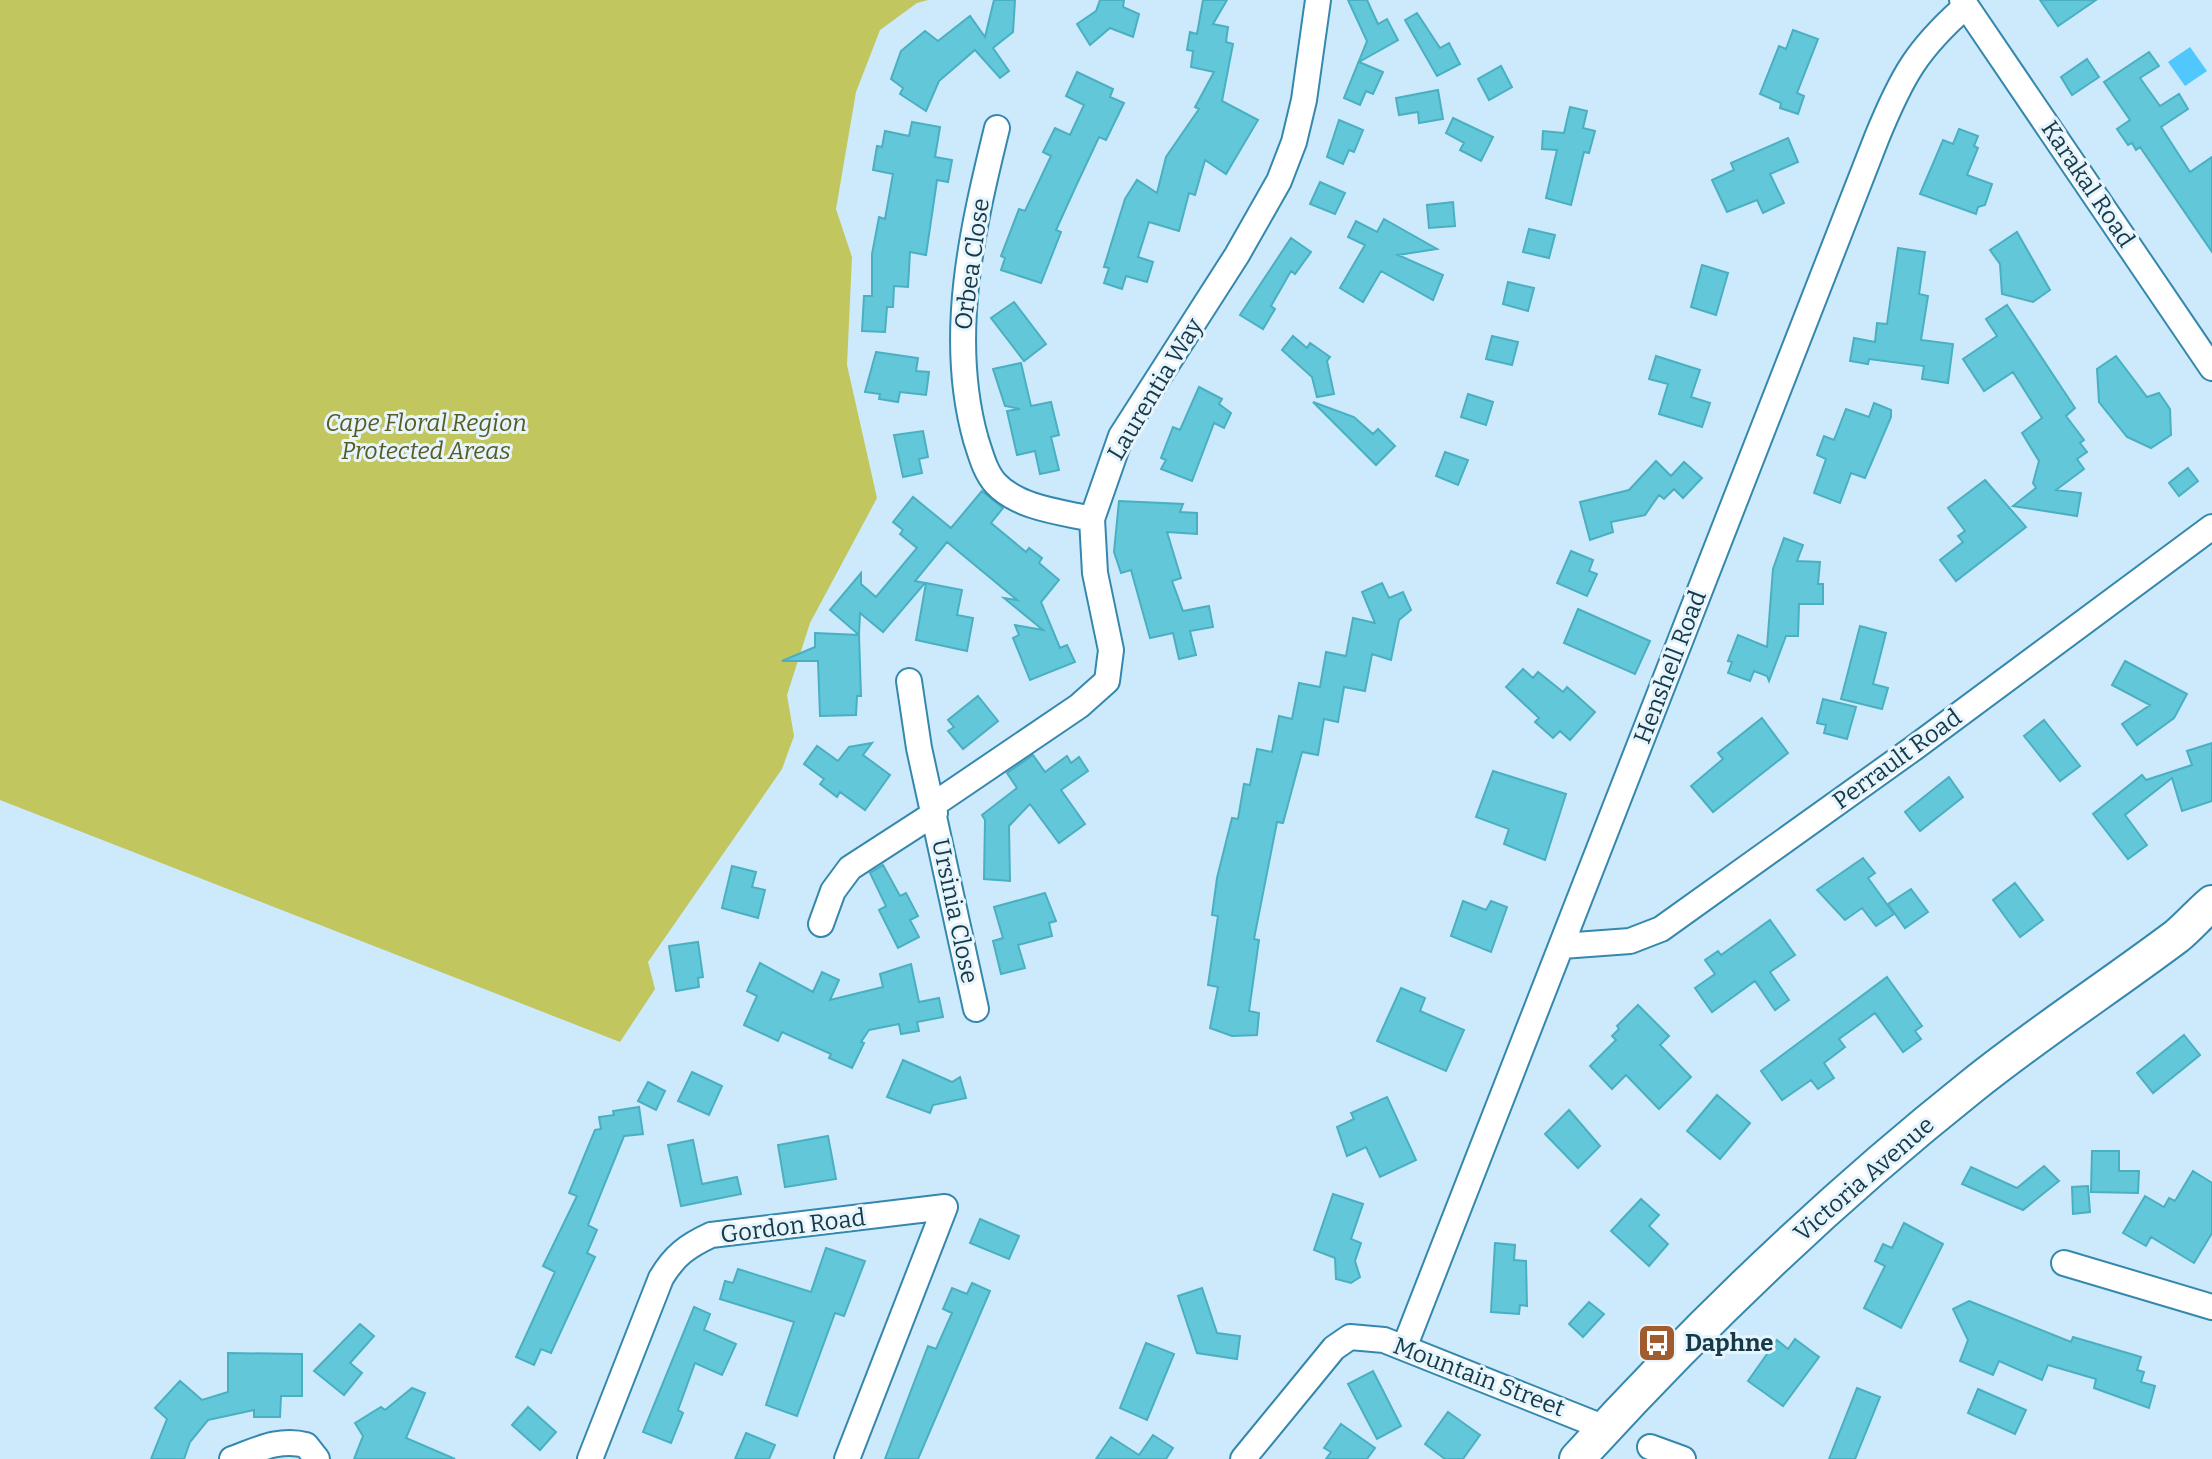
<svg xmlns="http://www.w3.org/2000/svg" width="2212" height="1459" viewBox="0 0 2212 1459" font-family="Bitter,serif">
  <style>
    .green { fill: #c2c65f }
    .water { fill: #50c8fd }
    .building { fill: #63c7da; stroke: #49afc1; stroke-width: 2 }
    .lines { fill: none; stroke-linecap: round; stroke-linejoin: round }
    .street-casing { stroke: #3588ad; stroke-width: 28 }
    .secondary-casing { stroke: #3588ad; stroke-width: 38 }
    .street { stroke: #fff; stroke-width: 24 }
    .secondary { stroke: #fff; stroke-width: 34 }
    .labels { text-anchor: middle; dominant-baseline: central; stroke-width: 6; stroke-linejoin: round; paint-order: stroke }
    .street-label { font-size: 24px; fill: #163948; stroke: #e6f5fd }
    .park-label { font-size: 24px; font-style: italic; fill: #595b23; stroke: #e6f5fd }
    .poi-label { font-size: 24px; font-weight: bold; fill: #163948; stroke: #e6f5fd; text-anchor: start }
  </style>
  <rect width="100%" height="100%" fill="#cceafb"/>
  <path class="green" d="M0,0H928L917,3L880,30L856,92L836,209L852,257L847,365L877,498L810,623L787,695L794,736L782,769L648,962L655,989L620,1042L0,800Z"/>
  <path class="water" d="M2190,47L2207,71L2185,86L2168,62Z"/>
  <path class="building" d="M994,0H1015L1013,32L993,48L1009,71L1000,78L975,50L939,81L926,111L900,94L903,88L891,79L901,51L925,31L938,41L970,16L985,37Z
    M1100,0H1124L1123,7L1139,14L1133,37L1110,28L1090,45L1077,24L1096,11Z
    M1203,0H1227L1213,24L1228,27L1226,42L1233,44L1222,101L1258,120L1226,174L1205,160L1195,195L1189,193L1179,231L1149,222L1138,257L1153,262L1147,282L1126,276L1122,289L1104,283L1109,268L1104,267L1125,199L1137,180L1157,193L1166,157L1199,109L1195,107L1214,72L1191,67L1193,51L1187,50L1190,32L1197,34Z
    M1348,0H1367L1378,24L1387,19L1398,40L1359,62L1383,72L1373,94L1366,91L1360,105L1344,98L1367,41Z
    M2040,0H2096L2058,26Z
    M1417,13L1440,48L1449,43L1460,64L1437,76L1405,20Z
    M1793,30L1818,39L1797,93L1804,96L1798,114L1780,108L1781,103L1760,94L1779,46L1786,49Z
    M2149,52L2159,66L2140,78L2160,106L2179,94L2188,109L2161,127L2190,172L2212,157V252L2140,147L2136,150L2132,143L2128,145L2117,129L2130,120L2104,82Z
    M2087,59L2099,77L2072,95L2061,77Z
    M1501,66L1512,87L1489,100L1478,79Z
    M1077,72L1113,89L1110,97L1124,103L1106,140L1099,137L1076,186L1056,230L1061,232L1041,283L1001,270L1005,258L1001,256L1019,209L1025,211L1051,156L1043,152L1055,128L1070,135L1084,105L1066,96Z
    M1438,90L1443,119L1419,123L1418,112L1399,115L1396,98Z
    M1570,107L1587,111L1583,128L1595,131L1589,153L1584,152L1571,205L1546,198L1557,150L1542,149L1543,131L1564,133Z
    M1453,118L1493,137L1481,161L1460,150L1464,143L1446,133Z
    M1339,120L1363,130L1354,152L1349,150L1343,164L1327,157Z
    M912,122L940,127L935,157L952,160L948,182L937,180L926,255L910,252L908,287L894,286L893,307H887L885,332L862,331L864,296H872V254L879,217L885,219L893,174L873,170L877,146L882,147L885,131L909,136Z
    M1959,129L1978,136L1974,146L1978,148L1967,175L1992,184L1985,205L1978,207L1976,214L1920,194L1943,140L1953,144Z
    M1788,138L1798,162L1770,174L1784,203L1763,213L1757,200L1727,212L1712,180L1734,170L1731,163Z
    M1320,182L1345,193L1335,214L1310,204Z
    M1453,202L1455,226L1429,228L1427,205Z
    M1384,219L1437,249L1398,255L1443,275L1433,300L1381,271L1363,302L1340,288L1365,245L1348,237L1356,221L1377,232Z
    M1529,229L1555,235L1549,258L1523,252Z
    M2017,232L2050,290L2033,302L2002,294L2000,264L1990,250Z
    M1291,238L1311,252L1295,274L1291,271L1271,306L1275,309L1263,329L1240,315Z
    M1898,248L1925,252L1919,294L1928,296L1921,340L1953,344L1948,383L1922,379L1924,366L1869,359L1868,364L1850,361L1854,338L1875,342L1877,323L1887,324Z
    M1702,265L1728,273L1716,315L1691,307Z
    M1508,282L1534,288L1528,311L1503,304Z
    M1014,302L1046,344L1024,361L991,318Z
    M2007,305L2075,408L2066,416L2084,440L2080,443L2087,452L2077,459L2084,469L2056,490L2081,493L2077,516L2013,506L2036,488L2033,483L2039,461L2022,433L2042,418L2013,372L1984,391L1963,359L1997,336L1986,319Z
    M1293,336L1307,348L1310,343L1330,357L1327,361L1334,394L1317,397L1312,377L1282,350Z
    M1492,336L1518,342L1512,365L1486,359Z
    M876,352L918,358L916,371L929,372L926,395L900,392L898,402L879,399L880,394L865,392Z
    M1656,356L1700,370L1691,397L1710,403L1702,427L1659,414L1668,384L1649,379Z
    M2116,356L2147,397L2159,393L2170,409L2171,435L2151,448L2127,437L2099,402L2097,369Z
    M1021,363L1031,406L1051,402L1059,435L1051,437L1059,470L1040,474L1035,451L1017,455L1007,411L1020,409L1005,406L993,369Z
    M1199,387L1222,399L1219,404L1231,413L1224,428L1214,423L1192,481L1161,469L1166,460L1161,458L1173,427L1180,430Z
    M1468,394L1493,402L1486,425L1461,417Z
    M1313,402L1354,417L1373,434L1378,429L1395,446L1376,465Z
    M1874,403L1891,410V417L1865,478L1851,473L1840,503L1814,493L1826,459L1817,455L1824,436L1834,440L1846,409L1869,417Z
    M923,431L928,457L919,459L922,473L903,477L894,435Z
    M1445,452L1468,460L1458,485L1436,476Z
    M1656,461L1671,476L1684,462L1702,478L1683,498L1674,489L1664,499L1659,495L1645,515L1611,522L1613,532L1590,540L1580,502L1629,490Z
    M2188,468L2198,481L2179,496L2169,483Z
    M1985,480L2026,527L1956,581L1940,560L1963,542L1958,536L1965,531L1948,508Z
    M982,491L1003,508L991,523L1026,552L1029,548L1042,558L1039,563L1059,580L1041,602L1060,648L1067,645L1075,662L1030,680L1013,638L1019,635L1015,625L1043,630L1004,598L1017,600L947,542L915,581L925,583L883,632L860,613L859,635L830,610L861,573V584L876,597L917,548L900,534L903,530L893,522L913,497L951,528Z
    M1119,501L1183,504L1180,512L1197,513V534L1167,532L1181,578L1172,581L1183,611L1209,606L1213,627L1190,631L1196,655L1179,659L1173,633L1150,638L1131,570L1121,573L1114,552Z
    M1784,538L1803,545L1797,561L1820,562L1818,584H1823V604H1799L1798,636H1786L1769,681L1767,676L1754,671L1750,681L1728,673L1732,662L1728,661L1738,635L1767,647L1773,569Z
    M1571,551L1593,560L1589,571L1597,574L1587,596L1557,583Z
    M926,583L962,590L957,615L973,618L967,651L916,640Z
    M1382,583L1389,598L1403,592L1411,610L1399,620L1391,660L1372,654L1365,691L1344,687L1338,722L1324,719L1318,755L1302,752L1283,823L1277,822L1254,939L1259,940L1249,1011L1259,1013L1257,1035L1232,1036L1210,1028L1218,987L1208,985L1218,916L1212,915L1217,878L1232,818L1238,819L1244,784L1250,785L1257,749L1272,752L1279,716L1292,719L1299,683L1320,687L1326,652L1346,656L1353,618L1375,623L1362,592Z
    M1578,609L1650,641L1635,674L1564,643Z
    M1860,626L1886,633L1873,684L1888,688L1882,709L1841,699Z
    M815,633L859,635L861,696H857L856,715L820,716L818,661H782L815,647Z
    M2125,661L2187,694L2174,718L2137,745L2122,724L2150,705L2112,685Z
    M1523,669L1533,678L1538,672L1563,692L1567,687L1595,712L1570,740L1560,731L1553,738L1535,722L1539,718L1506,687Z
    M978,696L998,721L963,749L948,731L954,727L948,720Z
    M1823,699L1856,707L1847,739L1824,733L1826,725L1817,723Z
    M1762,718L1788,753L1713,812L1691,786L1723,759L1718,753Z
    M2044,720L2080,766L2060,781L2024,736Z
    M872,743L863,755L890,775L865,810L840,792L837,797L820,784L824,779L804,764L817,746L838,761L849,747Z
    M2212,743V801L2182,811L2172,778L2125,815L2147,845L2128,859L2093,814L2142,775L2146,780L2192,765L2187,751Z
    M1033,755L1045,772L1067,756L1071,763L1079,757L1088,771L1061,790L1085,824L1059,843L1030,804L1009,826L1010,881L984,879L985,820L982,815L1017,788L1007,773Z
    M1493,771L1566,794L1545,860L1504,844L1509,829L1476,817Z
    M1949,777L1963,797L1920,831L1905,812Z
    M1863,858L1875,873L1868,878L1894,914L1876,926L1862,908L1845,920L1817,890Z
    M883,865L900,896L906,893L918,916L910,920L919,937L898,948L879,910L886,906L870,873Z
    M732,866L756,872L752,887L765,890L758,918L722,908Z
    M2015,883L2043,920L2020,937L1993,900Z
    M1911,889L1928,912L1905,928L1888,904Z
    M1045,893L1056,921L1049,923L1052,936L1018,945L1025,968L1001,974L993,941L1003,938L994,907Z
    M1463,901L1486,910L1491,901L1507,907L1491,952L1451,936Z
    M1770,920L1795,955L1770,972L1789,1000L1775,1010L1755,981L1712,1012L1695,988L1715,974L1705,960L1718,951L1721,955Z
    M698,942L703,977L698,978L699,987L676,991L669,946Z
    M760,963L813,992L822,972L839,980L830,1000L883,987L880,974L911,964L919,1002L939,998L943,1017L917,1022L919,1031L901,1034L899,1024L869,1030L861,1042L864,1043L852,1068L829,1058L831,1054L782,1032L778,1041L744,1025L757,996L747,991Z
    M1887,977L1922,1026L1915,1031L1921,1039L1903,1052L1875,1013L1839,1039L1845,1047L1824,1063L1834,1078L1818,1089L1811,1080L1782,1100L1761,1071Z
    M1401,988L1425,998L1420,1011L1464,1030L1446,1071L1377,1041Z
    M1638,1005L1669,1036L1660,1045L1691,1077L1659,1109L1626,1075L1612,1089L1590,1066L1616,1040L1612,1036L1619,1029L1617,1026Z
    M2184,1035L2200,1055L2153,1093L2137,1073Z
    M903,1060L952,1082L960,1077L966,1098L933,1105L930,1113L887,1097Z
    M692,1072L722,1086L709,1115L678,1101Z
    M648,1082L665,1091L656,1110L638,1101Z
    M1717,1095L1750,1123L1720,1159L1687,1131Z
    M1387,1097L1416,1160L1380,1177L1366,1147L1347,1156L1337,1127L1354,1119L1351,1113Z
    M639,1107L643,1134L624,1136L588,1225L597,1230L587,1253L595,1257L551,1353L541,1349L534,1365L516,1357L555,1272L543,1266L577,1196L569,1193L595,1130L601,1129L599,1117L614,1115L613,1111Z
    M1569,1110L1600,1146L1578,1168L1545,1134Z
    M828,1136L836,1179L785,1187L778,1145Z
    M693,1140L702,1184L737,1177L741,1194L681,1206L668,1145Z
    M2092,1151H2119V1171H2139L2138,1193L2091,1192Z
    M2044,1166L2059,1181L2023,1210L1962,1184L1971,1167L2017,1188Z
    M2193,1171L2212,1183V1233L2194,1263L2151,1237L2146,1246L2123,1233L2145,1196L2164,1207L2169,1198L2175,1201Z
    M2088,1186L2090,1212L2073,1214L2072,1187Z
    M1333,1194L1363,1204L1351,1239L1361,1243L1355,1261L1360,1277L1351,1283L1336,1279L1335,1258L1314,1250Z
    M1641,1199L1659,1215L1649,1226L1668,1244L1649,1266L1611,1231Z
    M980,1219L1019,1236L1009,1259L970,1243Z
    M1904,1223L1943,1244L1901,1328L1864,1308L1885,1266L1875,1261L1883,1244L1892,1248Z
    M1495,1243L1515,1245L1514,1260L1526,1261L1527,1306L1520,1305L1519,1314L1491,1312Z
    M826,1248L865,1261L844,1316L835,1313L797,1416L766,1405L794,1322L720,1299L725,1281L733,1283L738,1269L811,1292Z
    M972,1283L990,1291L918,1459H885L928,1346L936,1349L952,1313L943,1309L952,1288L967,1294Z
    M1202,1288L1217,1333L1240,1336L1237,1359L1197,1353L1178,1296Z
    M1969,1301L2071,1342L2073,1337L2141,1357L2137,1370L2144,1372L2141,1382L2155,1386L2149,1408L2094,1388L2096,1379L2048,1365L2042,1380L1999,1361L1993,1375L1960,1361L1968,1340L1953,1309Z
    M1589,1302L1604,1314L1583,1337L1569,1324Z
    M694,1307L710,1314L704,1330L736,1344L722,1375L695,1363L678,1410L683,1413L671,1443L643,1432Z
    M360,1324L374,1336L350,1363L362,1373L344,1395L314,1371Z
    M1795,1339L1819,1357L1783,1406L1748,1381L1777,1340L1788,1349Z
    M1146,1343L1174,1354L1147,1420L1120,1408Z
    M228,1353L302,1354V1396H281L280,1417H254V1410L208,1420L190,1442L184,1459H151L167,1419L155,1408L180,1381L202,1400L228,1392Z
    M1373,1371L1401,1426L1377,1439L1348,1384Z
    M412,1388L425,1393L406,1438L455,1459H354L363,1436L355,1423L381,1407L385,1410Z
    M1857,1388L1880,1397L1855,1459H1829Z
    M1978,1389L2026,1410L2015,1434L1968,1413Z
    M528,1407L556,1432L540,1450L512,1425Z
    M1448,1412L1480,1435L1463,1459H1445L1425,1444Z
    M1341,1424L1375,1448L1367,1459H1326L1331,1452L1324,1448Z
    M746,1433L775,1445L769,1459H735Z
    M1153,1435L1173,1448L1166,1459H1096L1111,1437L1139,1455Z"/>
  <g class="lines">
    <g class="street-casing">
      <path id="street" d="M1962,0L2212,368
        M997,128C972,230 947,337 976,440C981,455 985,472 996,484C1019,508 1061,512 1092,519
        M909,681L919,748L976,1009
        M933,805L1079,706L1107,681L1111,650L1095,573L1092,519L1121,436L1237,255L1279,181L1294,142L1304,100L1318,0
        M821,924L833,891L850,868L935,813
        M1562,946L1630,941L1661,929L1914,748L2212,527
        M2064,1263L2212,1307
        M1404,1348L1877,137C1902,76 1917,49 1966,6
        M1650,1447L1683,1459
        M232,1459C257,1450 279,1438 306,1445L317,1459
        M590,1459L661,1278C674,1256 687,1246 711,1235L945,1207L847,1459
        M1243,1459L1334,1348L1350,1337L1384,1340L1605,1428"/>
    </g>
    <g class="secondary-casing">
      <path id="secondary" d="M1577,1459C1699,1325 1830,1199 1972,1086C2038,1033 2109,987 2177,936C2189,926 2200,913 2212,903"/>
    </g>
    <use href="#street" class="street"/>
    <use href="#secondary" class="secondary"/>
  </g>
  <defs>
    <g id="bus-square" transform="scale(2)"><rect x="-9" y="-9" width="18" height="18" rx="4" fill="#a05b2f" stroke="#e6f5fd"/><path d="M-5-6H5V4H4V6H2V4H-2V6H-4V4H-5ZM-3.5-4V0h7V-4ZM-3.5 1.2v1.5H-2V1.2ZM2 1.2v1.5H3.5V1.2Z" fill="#fff"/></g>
  </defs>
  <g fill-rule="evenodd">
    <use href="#bus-square" x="1657" y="1343"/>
  </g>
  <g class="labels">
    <g class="street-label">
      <text transform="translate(2088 184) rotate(56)">Karakal Road</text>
      <text transform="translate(972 264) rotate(-82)">Orbea Close</text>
      <text transform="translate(1155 389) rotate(-59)">Laurentia Way</text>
      <text transform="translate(1670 667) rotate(-69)">Henshell Road</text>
      <text transform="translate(1897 759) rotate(-36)">Perrault Road</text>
      <text transform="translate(955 911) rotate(78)">Ursinia Close</text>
      <text transform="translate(1864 1179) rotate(-41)">Victoria Avenue</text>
      <text transform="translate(793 1226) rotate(-7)">Gordon Road</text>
      <text transform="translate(1479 1377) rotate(21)">Mountain Street</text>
    </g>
    <g class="park-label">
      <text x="426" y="423">Cape Floral Region<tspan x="426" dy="28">Protected Areas</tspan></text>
    </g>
    <g class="poi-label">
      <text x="1685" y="1343">Daphne</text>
    </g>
  </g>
</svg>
